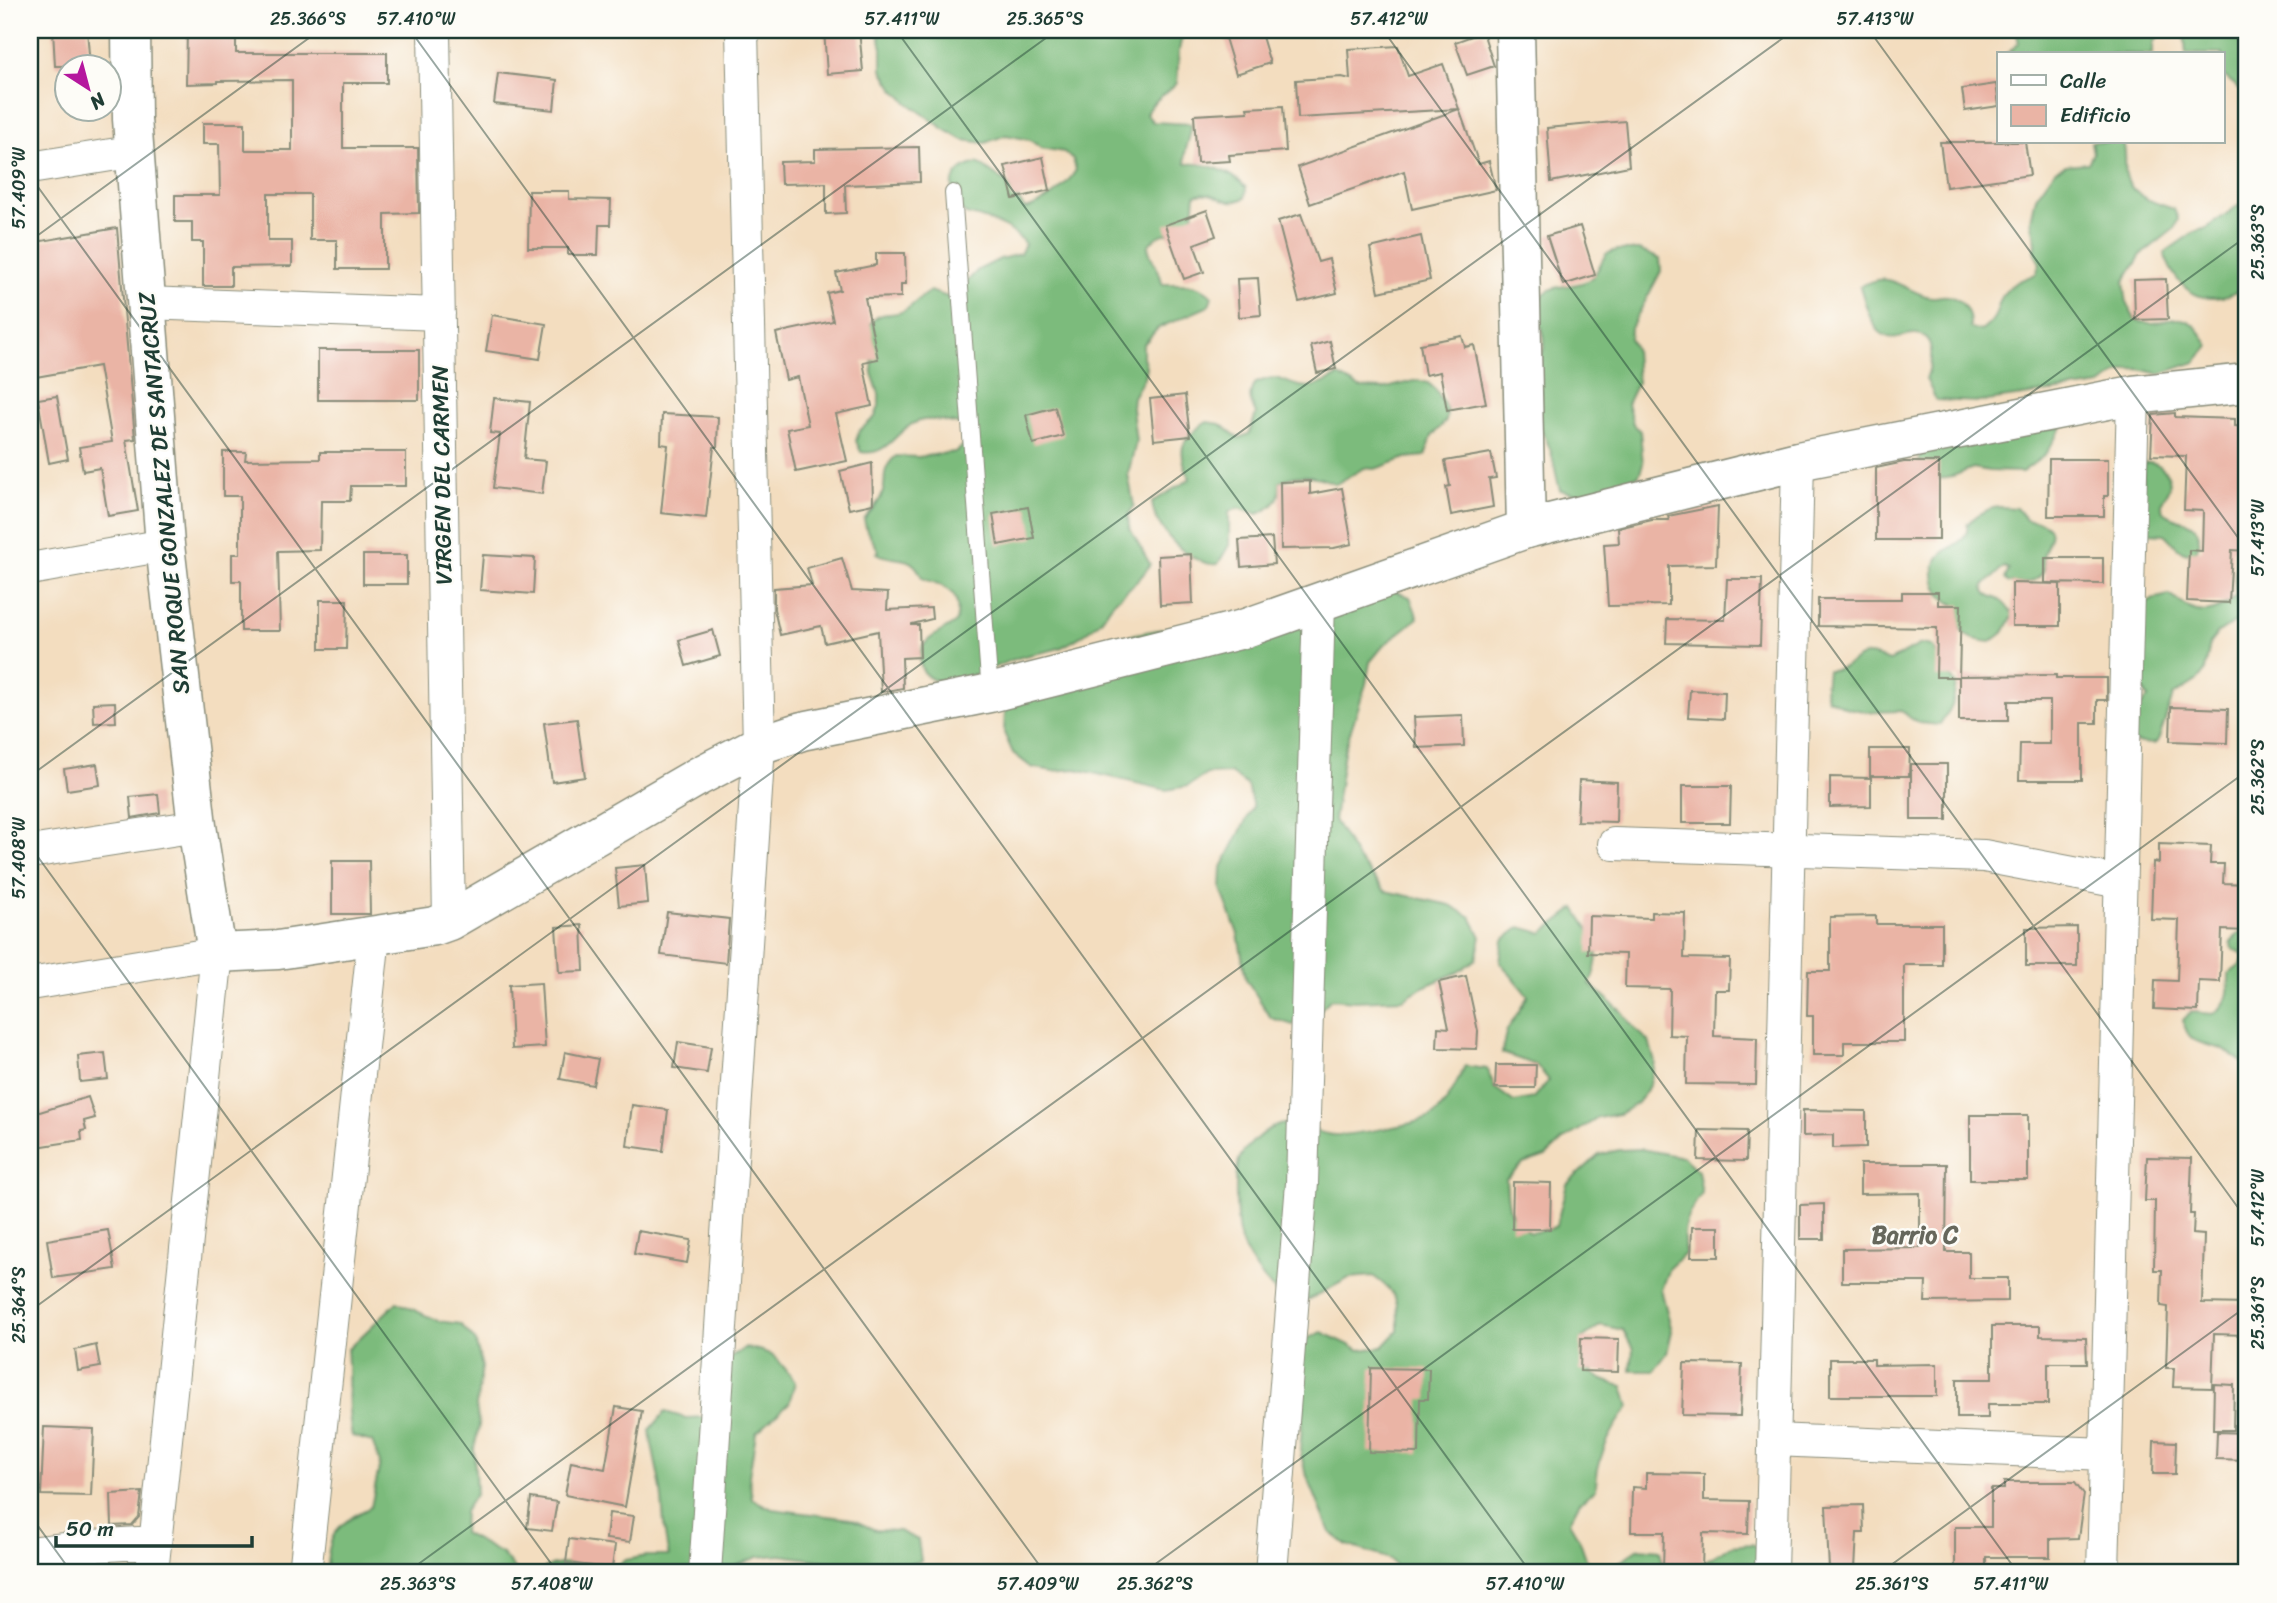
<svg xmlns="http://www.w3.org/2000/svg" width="2277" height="1603" viewBox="0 0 2277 1603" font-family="Sriracha,sans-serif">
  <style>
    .forest { fill: #7bbb7b; stroke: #4d7c58; stroke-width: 2 }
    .building { fill: #eab4a5 }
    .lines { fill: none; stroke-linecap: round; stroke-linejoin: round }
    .service-casing { stroke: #898d7a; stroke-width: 18 }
    .minor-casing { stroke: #898d7a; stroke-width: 34 }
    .tertiary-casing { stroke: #898d7a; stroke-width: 41 }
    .service { stroke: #fff; stroke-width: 16 }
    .minor { stroke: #fff; stroke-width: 32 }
    .tertiary { stroke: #fff; stroke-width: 38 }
    .ticks { fill: none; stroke: #1f3d34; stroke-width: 2; stroke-opacity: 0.45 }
    .labels { text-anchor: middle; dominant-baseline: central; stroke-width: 5; stroke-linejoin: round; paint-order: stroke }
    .street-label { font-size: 23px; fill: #1f3d34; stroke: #fdfcf7 }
    .neighbourhood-label { font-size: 24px; font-weight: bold; fill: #66675c; stroke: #fdfcf7 }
    .neatline { fill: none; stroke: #1f3d34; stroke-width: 2.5 }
    .ticks-label { font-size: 18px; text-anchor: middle; fill: #1f3d34 }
  </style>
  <rect width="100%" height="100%" fill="#fdfcf7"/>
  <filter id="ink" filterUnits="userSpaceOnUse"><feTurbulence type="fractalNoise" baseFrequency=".0143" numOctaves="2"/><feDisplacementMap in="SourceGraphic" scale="14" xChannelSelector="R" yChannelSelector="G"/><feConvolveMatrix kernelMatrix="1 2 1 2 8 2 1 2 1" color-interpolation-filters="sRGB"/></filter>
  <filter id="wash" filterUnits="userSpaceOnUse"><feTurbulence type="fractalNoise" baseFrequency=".00686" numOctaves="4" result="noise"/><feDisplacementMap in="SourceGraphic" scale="28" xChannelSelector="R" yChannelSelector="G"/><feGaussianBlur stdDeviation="1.57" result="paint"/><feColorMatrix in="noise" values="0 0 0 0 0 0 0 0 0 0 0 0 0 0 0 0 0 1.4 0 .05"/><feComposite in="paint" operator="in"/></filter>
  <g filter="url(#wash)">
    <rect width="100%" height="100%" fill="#f3ddbf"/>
    <path class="forest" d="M878,30H1186C1176,46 1179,65 1177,83C1166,95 1153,99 1146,114L1153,122L1191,124C1192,139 1182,149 1186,164C1207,162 1233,172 1246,188L1245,198C1222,209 1218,188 1195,195L1193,217L1176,233C1163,233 1156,235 1148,246C1150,261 1161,269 1162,284C1180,284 1200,282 1212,296L1209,306L1158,328L1143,345V357L1146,366L1144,378L1133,397L1132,408L1136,442L1128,474L1134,506L1128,516L1129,527L1150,564C1142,580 1127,589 1114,602C1108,608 1104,618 1098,623C1088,632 1074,641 1062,647C1047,653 1030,653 1015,659C996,665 935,699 922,669C919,664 920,653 922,648C928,636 946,630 956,622C963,592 947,587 922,578C912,551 895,564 877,553L879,551L867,531L864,520C869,512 877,506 881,497C889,480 878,472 896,456L918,457L955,452L964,445L969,435L964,425C950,423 933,417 919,421C895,429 889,457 861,452L856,441L859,431L875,417L879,406V394L872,373L873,352L867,329C881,305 891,320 907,309C915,304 921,296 930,291L951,298L978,270L1000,259L1020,254L1025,244C1014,229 996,223 978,217C974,216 966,215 963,212C958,208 956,203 954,198C948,178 959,167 978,163L1006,183L1025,209C1044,204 1066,187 1076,170L1073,159L1064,152L1041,148L1030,140L1006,135L985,143L963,140L944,129L908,103L893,88L882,70V48Z
      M2016,30H2163L2153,43V54H2006L2019,43Z
      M2184,30H2247V95L2223,75V54H2186Z
      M2091,142H2123C2127,152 2124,164 2126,175C2130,197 2156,203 2174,209L2178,219L2174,229L2141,255L2124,282L2127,304L2135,320C2168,333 2182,296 2209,346L2196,362L2160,374L2139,369L2128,370L2118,373L2101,385L1980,402L1936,400L1926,379C1931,366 1938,336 1916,334C1904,333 1895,342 1884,335C1870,327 1865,301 1860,287C1889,269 1899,288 1926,296C1934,299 1940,295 1947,296C1963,298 1971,313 1970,328L1981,331C2002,316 1994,307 2005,292C2011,283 2026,278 2036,274L2040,263L2035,254L2036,242L2031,220L2036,197L2055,170L2066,165L2088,163L2093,153Z
      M2247,203V287C2207,311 2178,294 2164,253L2194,232L2207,228L2236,207Z
      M1617,250H1639L1660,259L1661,271L1631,328L1630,339L1635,349L1637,383L1627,404L1633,424L1640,431L1643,464L1639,475L1622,486L1584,496L1560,490C1554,469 1553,447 1540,429L1535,366C1560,333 1527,319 1539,300C1552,278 1580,293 1595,274C1599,268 1602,260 1606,254Z
      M1339,376L1360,388L1383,389L1417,380L1428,383L1436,390L1447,410L1446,421L1432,436L1425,456L1406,458L1375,469L1364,468L1336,484C1318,476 1299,471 1280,482C1281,500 1274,507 1258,514L1238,508L1229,512V545L1218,564C1191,567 1154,529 1152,502L1190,479C1177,450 1179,440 1207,422L1220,424L1239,438L1249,434L1256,414C1250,402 1248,396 1254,384C1284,370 1281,386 1308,387C1320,387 1328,380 1339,376Z
      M2062,427L2045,455L2022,472L1989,471L1973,468L1948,478L1931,479L1919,465L1921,442Z
      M2149,462C2157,463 2159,465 2164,470C2180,489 2157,494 2163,512C2180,525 2208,518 2196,552C2180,557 2174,542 2164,534L2148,533L2138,527L2144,463Z
      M2000,507L2016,508L2026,520C2031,522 2038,521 2043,523C2060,531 2043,547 2043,558C2043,565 2046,569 2041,575C2034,584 2020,584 2009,583L2005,579L2009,569L2004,567L1984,586C1985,597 1992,595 2001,601C2006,604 2009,610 2013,615L2005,631L1991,642C1961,639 1959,633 1955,605C1943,599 1939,595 1935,581C1926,543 1971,551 1967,525C1976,515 1987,508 2000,507Z
      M2247,551V620L2232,624L2217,634L2210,643L2205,671L2198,680L2173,696L2158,741L2154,744L2131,742L2137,710L2148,698L2140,684L2142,606L2156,598L2169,595C2177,599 2182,604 2189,608C2206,617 2225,608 2236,595C2234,579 2234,561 2247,551Z
      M1390,589L1410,597L1418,618L1384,645L1370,662L1366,684L1344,751L1334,820L1357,858L1385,891L1450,905L1471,917L1481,937L1476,959L1458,972L1423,987L1403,999L1355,1001L1331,999L1316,1014L1293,1025L1271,1018L1246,979L1238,934L1221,889L1222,867L1253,807L1247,785L1230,773L1207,774L1188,786L1166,790L1076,769L1053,771L1031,767L1013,753L1004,733L1005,711L1020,696L1073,655L1135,634Z
      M1921,644L1932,646L1956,685L1952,706L1940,725L1919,723L1901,711L1869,712L1847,708L1827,698L1825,689L1827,670C1849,671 1852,656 1868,655C1875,655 1883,659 1890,661Z
      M1575,908C1594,939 1605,947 1590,984L1622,1012L1634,1028L1649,1041L1655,1062L1650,1084L1638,1103L1619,1114L1598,1118L1562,1141L1546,1156L1523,1164L1506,1179C1508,1207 1507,1216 1530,1233L1550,1229L1556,1226L1567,1184L1599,1155L1619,1150L1641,1149L1683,1157L1698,1171L1702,1193C1686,1216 1681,1225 1685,1253L1669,1268L1661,1289L1672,1331L1667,1353L1654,1371H1631L1633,1349L1623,1330L1601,1325L1582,1338C1588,1371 1588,1378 1623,1386L1629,1407C1610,1431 1596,1458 1596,1489L1579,1503L1569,1522L1580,1541L1587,1561L1603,1573H1400L1390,1559L1347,1545L1330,1532L1305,1471L1300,1450L1304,1403L1293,1357L1304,1340L1322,1332L1360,1350L1383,1347L1398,1331C1398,1300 1399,1294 1373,1276L1349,1278L1310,1299L1287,1303C1270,1288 1255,1270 1244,1249C1235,1232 1234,1179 1239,1160C1243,1149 1262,1132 1273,1127C1298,1117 1311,1134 1335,1135C1350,1135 1423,1124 1434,1115C1449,1102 1456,1084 1465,1066L1487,1069L1495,1088L1514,1102L1534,1098L1549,1080L1536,1065L1502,1053L1506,1032L1528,996L1500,962L1503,940L1520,927L1542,933Z
      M2247,933V1066C2238,1059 2230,1052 2219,1048C2199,1042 2188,1044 2183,1020L2191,1012L2214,1014C2229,1003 2229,992 2229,974C2236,967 2246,965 2242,953L2232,948L2231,942L2238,934Z
      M397,1302L438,1321L460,1324L475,1340L482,1367L476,1406L479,1426L474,1449L476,1493L464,1512L463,1533L502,1554L518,1573H327C327,1534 336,1524 371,1507L380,1463L372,1442L352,1436C346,1408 350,1379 347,1350Z
      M746,1348C775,1351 778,1359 795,1382L789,1403L756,1433L749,1476L752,1499L772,1509L851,1519L875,1530L899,1531L918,1540L921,1561L899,1567L832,1562L781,1555L758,1557L737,1565L740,1573H542L546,1567L566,1563L591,1568H612L626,1560L646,1556H669C663,1534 664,1513 661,1490C658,1470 652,1451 650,1430L665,1412L686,1418L709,1417L726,1359Z
      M1752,1544L1769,1557L1770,1573H1685L1731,1546Z
      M1639,1548L1660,1550L1665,1573H1604Z"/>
    <g id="blocks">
      <path class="building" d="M53,30H87L90,66H55Z
        M187,30H236V53H387V83H343V148H418L419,213L385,214V269H337V240H310V194H268V241H292V266L231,267V286H203V242H192V222H175V195H220L219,144H203V123H245V150H292V80L218,81V83L186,84Z
        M824,30H859L863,71L827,74Z
        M1251,30H1260L1270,63L1236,74L1225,38Z
        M1483,32L1494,66L1467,75L1455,42Z
        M1398,46L1408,76L1443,64L1459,109L1298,118L1296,80L1342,77L1350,79L1348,49Z
        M498,73L557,80L554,110L494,104Z
        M1996,84L1999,106L1965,111L1962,89Z
        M1283,106L1286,151L1229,155L1230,161L1197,163L1194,115L1248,112L1247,108Z
        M1459,109L1479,164L1489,161L1496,190L1412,209L1404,171L1310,204L1298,167Z
        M1625,121L1629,166L1551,182L1547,128Z
        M1940,142H2025L2030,175L1946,187Z
        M919,147L920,182L845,185L846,213L826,214V183L781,184L780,162L815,161V149Z
        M1043,157L1050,190L1013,199L1005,166Z
        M529,191H569V199L611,200L610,225H599L598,255H568V248H528Z
        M1207,210L1216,236L1194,244L1204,272L1184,279L1165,225Z
        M1301,214L1318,262L1329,259L1337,293L1299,302L1278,221Z
        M1580,226L1595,275L1563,285L1547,236Z
        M117,228L135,439L126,440L138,511L108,516L100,468L83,471L79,447L112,442L99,366L30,378V324L40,323L30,243Z
        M1421,236L1430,280L1379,292L1370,248Z
        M876,253H905L906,284H901V297L865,298L878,359L863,362L872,406L836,414L847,461L796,472L787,429L808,425L798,377L786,380L776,333L833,321L827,293L840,290L836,273L876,265Z
        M1258,278L1261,315L1239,317L1237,279Z
        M2166,279L2168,319L2135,320L2134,280Z
        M492,315L546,324L540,359L486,351Z
        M1462,336L1465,347L1474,345L1486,403L1447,410L1440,372L1425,375L1420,344Z
        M1330,341L1336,369L1317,373L1311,346Z
        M318,350H419V400H318Z
        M1185,395L1190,436L1154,440L1150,399Z
        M57,396L68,459L49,463L38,399Z
        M494,398L530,402L524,459L546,461L542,494L493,488L500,434L490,433Z
        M1055,407L1063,436L1033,444L1026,415Z
        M2175,413V417L2235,419V426L2247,427V551L2232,550L2229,603L2187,601L2189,550L2202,551L2203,511L2184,510L2186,456L2151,455L2153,415Z
        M662,414L718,417L717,447H714L706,518L661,513L668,445L661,444Z
        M223,452H246L245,460L320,459V452H406V486H351L350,501H321L320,550L278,551L280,631H241V581H232V554H240V496H223Z
        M1491,453L1496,478L1489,479L1493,507L1451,515L1446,487L1450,486L1445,461Z
        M2049,459H2108V496H2104V516H2048Z
        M1904,462H1939V540H1876V468Z
        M872,463L873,504L849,509L840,471Z
        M1310,481V494L1342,488L1352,544L1334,548L1281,549L1280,482Z
        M1718,506L1716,565L1669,566V605L1608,606L1604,544L1619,543L1618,528L1652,520H1669L1668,516Z
        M1028,507L1034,538L998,545L993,514Z
        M1272,538L1274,564L1241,567L1239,540Z
        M1191,554L1193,603L1160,605L1158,556Z
        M363,555H407V584H363Z
        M483,555L535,558L533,594L480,590Z
        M842,558L852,591L888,593L887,610L931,608L932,619L912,624V625H919L920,657L902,658L903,688L881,692L878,631L825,643L821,626L780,635L774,609V588L812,585L807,568Z
        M2045,558H2103V584L2045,583Z
        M1727,579H1762L1760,645L1666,643L1667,619L1725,620Z
        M2012,583L2060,584V626H2012Z
        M1902,592H1938V605H1961L1959,677H1936L1937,628L1818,626V599H1902Z
        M320,600H347L346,649H320Z
        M713,630L720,656L686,666L679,640Z
        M2056,675V678H2107V700H2097V723H2082V780H2019L2020,744H2050V701H2008V721H1959V676Z
        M1690,690L1725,692L1724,719L1688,717Z
        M115,702L116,722L94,723L93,703Z
        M2171,707L2228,709L2227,743L2170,741Z
        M1463,715L1464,746L1416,748L1414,717Z
        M577,719L585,777L552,782L544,723Z
        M1870,749H1910L1909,776H1870Z
        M97,764L100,785L67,790L64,769Z
        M1911,764H1947V820H1911Z
        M1830,777L1871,778V806L1830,807Z
        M1579,780L1617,782L1616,822L1577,821Z
        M1682,786H1731L1730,823H1682Z
        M158,794L160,813L132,818L130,797Z
        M2159,844L2211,846L2210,864H2224L2223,883L2247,884V931L2222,930L2220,982L2199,981L2198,1011L2154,1009L2155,980L2177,981L2179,920L2151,919L2153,862L2159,863Z
        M332,861H369L370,914H332Z
        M645,865L648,903L619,906L615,868Z
        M667,912L729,919L726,963L661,955Z
        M1651,912L1685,913L1684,958L1730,959L1729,990H1715L1714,1036L1757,1038L1756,1085L1686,1084L1687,1036L1669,1035L1670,989L1625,988L1626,954L1588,953L1589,916L1651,918Z
        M1876,916V924H1942V965H1904V1042H1844V1055H1813V1016H1807L1808,971H1830V917Z
        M582,925L584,971L559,972L556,927Z
        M2077,927V966H2026V928Z
        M1466,976L1478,1031L1477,1049L1437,1048L1438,1027L1449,1028L1439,982Z
        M541,983L545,1047L512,1049L509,985Z
        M678,1042L711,1047L707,1073L674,1068Z
        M565,1052L598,1059L593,1085L560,1079Z
        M105,1053L108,1079L80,1082L78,1056Z
        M1496,1065H1536L1535,1088H1495Z
        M88,1097L95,1118L84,1121L86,1130L81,1131L82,1140L30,1148V1115Z
        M632,1105L668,1110L663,1151L627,1146Z
        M1803,1110L1866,1111V1147L1833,1148V1135L1803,1136Z
        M1970,1115H2028V1180H1970Z
        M1699,1130L1747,1131L1746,1161L1698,1160Z
        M2147,1157L2192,1158L2190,1214H2194L2193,1234L2204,1235L2202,1303L2247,1304V1335L2214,1334L2212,1388L2173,1387L2174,1368H2166L2168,1307L2161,1306L2162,1270H2154L2155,1201H2145Z
        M1860,1164H1947L1946,1252H1969V1278H2008V1301L1925,1302L1926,1282H1842V1249L1920,1248V1193L1860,1194Z
        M1513,1182L1551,1183L1550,1229H1512Z
        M1824,1204V1239H1800V1205Z
        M1692,1227H1719V1257H1691Z
        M108,1230L115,1269L53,1278L47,1240Z
        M638,1231L691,1240L687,1263L634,1254Z
        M1992,1326H2040V1336L2086,1337L2087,1363H2048V1404H1988V1418H1957V1379H1992Z
        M1581,1338L1619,1339L1618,1372L1580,1371Z
        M96,1345L100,1367L78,1371L75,1350Z
        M1830,1359H1874V1365L1937,1364V1396H1830Z
        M1684,1363L1742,1364L1740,1416L1682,1415Z
        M1371,1368L1429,1369L1428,1399H1420L1419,1453L1369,1452Z
        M2214,1384L2234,1385L2233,1430H2213Z
        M616,1407L642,1411L625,1507L565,1495L571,1462L605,1469Z
        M44,1427L94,1429L91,1496L41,1495Z
        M2217,1432L2247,1433V1460L2216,1459Z
        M2154,1441L2176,1442L2175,1474H2153Z
        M1646,1473L1704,1474V1500L1749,1501L1748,1534L1703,1533L1702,1571L1663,1570L1664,1532H1631L1632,1487L1646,1488Z
        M2004,1482H2075L2084,1494L2078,1538L2050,1539V1557H1986V1573H1955V1527H1991V1489H2004Z
        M142,1492L139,1517L132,1525L112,1526L111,1494Z
        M531,1498L557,1502L552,1531L527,1528Z
        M1863,1505L1864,1533H1857L1855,1569H1829L1826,1506Z
        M609,1513L634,1516L630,1542L606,1539Z
        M569,1539L615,1545L612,1568L566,1563Z"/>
    </g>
  </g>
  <g filter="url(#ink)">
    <use href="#blocks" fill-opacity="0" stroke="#898d7a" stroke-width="2"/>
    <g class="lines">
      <g class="service-casing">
        <path id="service" d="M953,193L990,693"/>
      </g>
      <g class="minor-casing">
        <path id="minor" d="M434,30L449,921
          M30,168L136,151
          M146,303L439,314
          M30,569L165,545
          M1614,844L1984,856L2120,882
          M30,852L197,826
          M30,984L217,953L152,1573
          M1774,1440L2105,1454
          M30,1553L92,1546L154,1542
          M305,1573L374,936
          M705,1573L759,745L742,30
          M1271,1573L1302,1183L1319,603
          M1771,1573L1798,461
          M2103,1573L2133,395"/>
      </g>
      <g class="tertiary-casing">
        <path id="tertiary" d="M131,30L132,119L165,545L197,826L217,953L278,950L435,926L449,921L699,776L759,745L802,731L990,693L1243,629L1526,529L1798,461L2133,395L2247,383
          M1515,30L1526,529"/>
      </g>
      <use href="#service" class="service"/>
      <use href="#minor" class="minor"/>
      <use href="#tertiary" class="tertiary"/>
    </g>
  </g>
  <path class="ticks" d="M410,30L1531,1573M896,30L2018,1573M1383,30L2247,1220M1869,30L2247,550M30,176L1045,1573M30,241L320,30M30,776L1057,30M30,846L558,1573M30,1311L1794,30M30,1515L72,1573M406,1573L2247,236M1143,1573L2247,771M1880,1573L2247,1306"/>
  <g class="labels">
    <g class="street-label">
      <text transform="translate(442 475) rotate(-91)">VIRGEN DEL CARMEN</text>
      <text transform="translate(164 493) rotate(-95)">SAN ROQUE GONZALEZ DE SANTACRUZ</text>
    </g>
    <g class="neighbourhood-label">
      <text x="1915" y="1235">Barrio C</text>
    </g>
  </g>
  <rect width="2277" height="1603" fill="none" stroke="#fdfcf7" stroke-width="77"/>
  <rect x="1997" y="52" width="228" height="91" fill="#fdfcf7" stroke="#a4b0a9" stroke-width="2"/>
  <rect x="2011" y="75" width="35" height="10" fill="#ffffff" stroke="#a4b0a9" stroke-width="2"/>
  <text x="2060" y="88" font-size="21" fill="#1f3d34">Calle</text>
  <rect x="2011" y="105" width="35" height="21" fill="#eab4a5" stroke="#a4b0a9" stroke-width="2"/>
  <text x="2060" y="122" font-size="21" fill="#1f3d34">Edificio</text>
  <g transform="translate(88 88) rotate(144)"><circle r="33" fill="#fdfcf7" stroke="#a4b0a9" stroke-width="2"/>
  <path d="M0-5L12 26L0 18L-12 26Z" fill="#b5179e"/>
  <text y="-10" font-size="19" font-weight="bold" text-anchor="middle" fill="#1f3d34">N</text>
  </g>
  <path d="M56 1536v10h196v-10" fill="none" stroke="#1f3d34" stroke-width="3.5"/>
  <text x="66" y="1536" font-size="21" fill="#1f3d34" stroke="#fdfcf7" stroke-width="5" paint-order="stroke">50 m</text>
  <rect x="38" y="38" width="2200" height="1526" class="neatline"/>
  <g class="ticks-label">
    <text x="308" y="25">25.366°S</text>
    <text x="416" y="25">57.410°W</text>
    <text x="902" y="25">57.411°W</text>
    <text x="1045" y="25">25.365°S</text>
    <text x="1389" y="25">57.412°W</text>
    <text x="1875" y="25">57.413°W</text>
    <text transform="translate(19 188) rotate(-90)" y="6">57.409°W</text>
    <text transform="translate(2258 242) rotate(-90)" y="6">25.363°S</text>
    <text transform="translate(2258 538) rotate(-90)" y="6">57.413°W</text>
    <text transform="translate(2258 777) rotate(-90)" y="6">25.362°S</text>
    <text transform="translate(19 858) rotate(-90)" y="6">57.408°W</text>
    <text transform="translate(2258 1208) rotate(-90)" y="6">57.412°W</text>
    <text transform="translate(19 1305) rotate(-90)" y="6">25.364°S</text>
    <text transform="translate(2258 1313) rotate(-90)" y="6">25.361°S</text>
    <text x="418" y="1590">25.363°S</text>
    <text x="552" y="1590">57.408°W</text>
    <text x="1038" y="1590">57.409°W</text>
    <text x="1155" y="1590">25.362°S</text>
    <text x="1525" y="1590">57.410°W</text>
    <text x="1892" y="1590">25.361°S</text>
    <text x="2011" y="1590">57.411°W</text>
  </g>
</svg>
